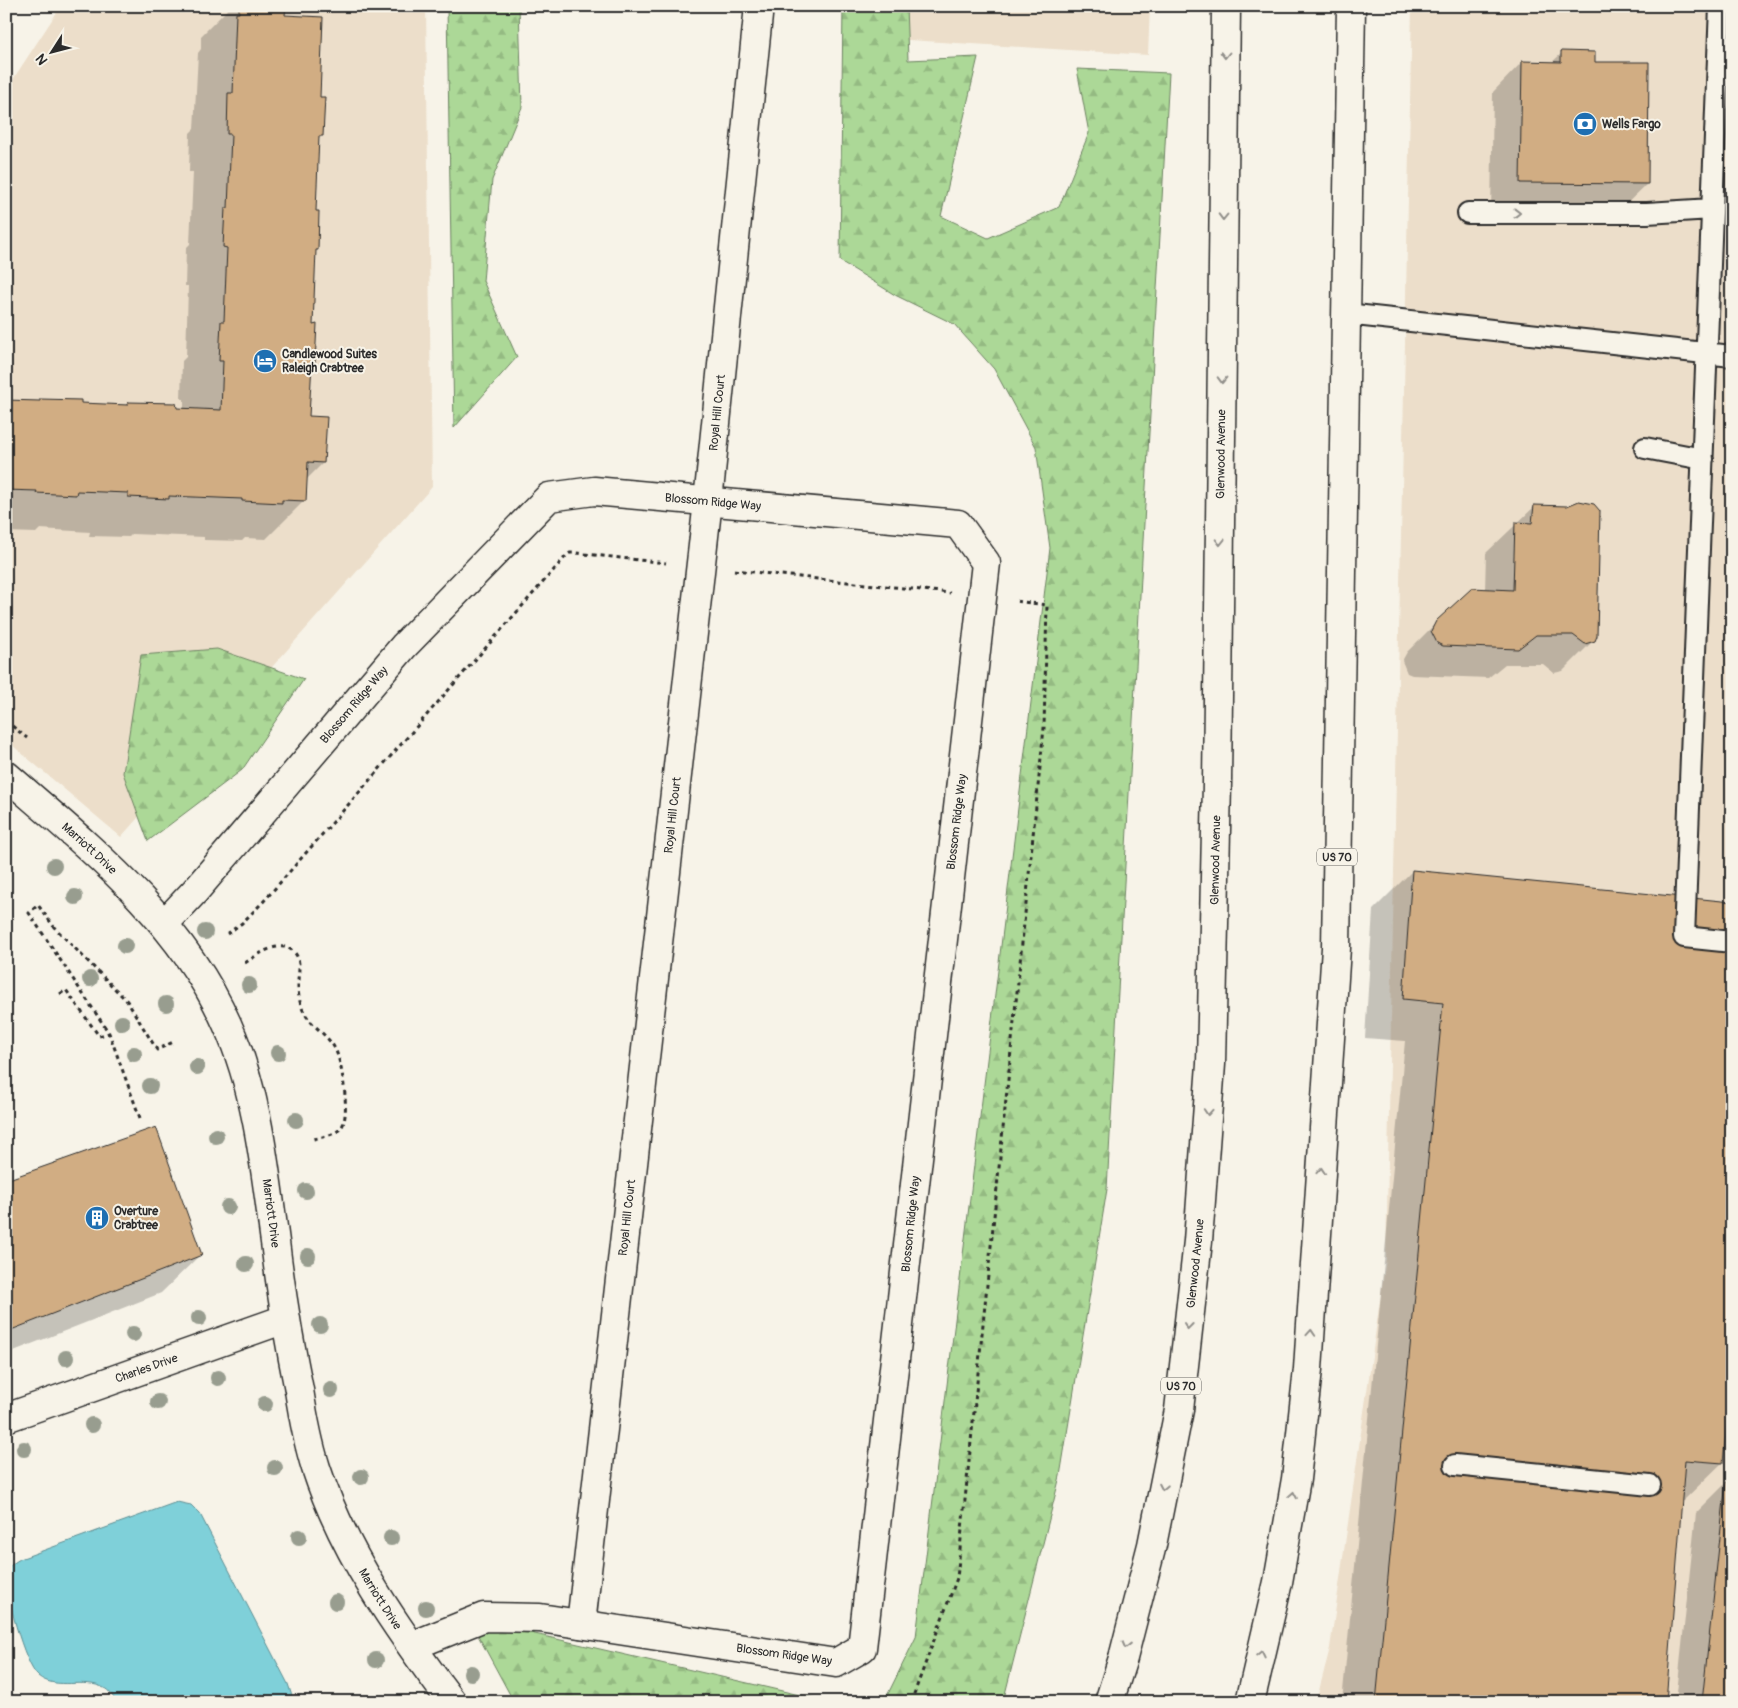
<svg xmlns="http://www.w3.org/2000/svg" width="1738" height="1708" viewBox="0 0 1738 1708" font-family="Pangolin,sans-serif">
  <style>
    .built { fill: #ecdeca }
    .forest { fill: url(#forest-firs); stroke: #6c8261 }
    .water { fill: #7fd0d9; stroke: #5d8e93 }
    .shadow { fill: #0003 }
    .building { fill: #d1ad83; stroke: #2b2b2b }
    .lines { fill: none; stroke-linecap: round; stroke-linejoin: round }
    .service-casing { stroke: #2b2b2b; stroke-width: 24 }
    .minor-casing { stroke: #2b2b2b; stroke-width: 31 }
    .trunk-casing { stroke: #2b2b2b; stroke-width: 31 }
    .path { stroke: #2b2b2b; stroke-width: 3; stroke-dasharray: 4 4; stroke-linecap: butt }
    .service { stroke: #f7f3e8; stroke-width: 20 }
    .minor { stroke: #f7f3e8; stroke-width: 28 }
    .trunk { stroke: #f7f3e8; stroke-width: 28 }
    .tree { fill: #989d8f }
    .oneway { stroke: #918f8a }
    .labels { text-anchor: middle; dominant-baseline: central; stroke-width: 4; stroke-linejoin: round; paint-order: stroke }
    .shield { fill: #f7f3e8; stroke: #686764; stroke-width: 1 }
    .shield-label { font-size: 11px; font-weight: bold; fill: #2b2b2b }
    .poi-label { font-size: 12px; font-weight: bold; fill: #2b2b2b; stroke: #f7f3e8; text-anchor: start }
    .street-label { font-size: 12px; fill: #2b2b2b; stroke: #f7f3e8 }
  </style>
  <defs>
    <pattern id="forest-firs" width="22" height="20" patternUnits="userSpaceOnUse" patternTransform="scale(1.25)"><rect width="22" height="20" fill="#acd897"/><path d="M5 1l3.5 6h-7zM16 11l3.5 6h-7z" fill="#94ba82"/></pattern>
  </defs>
  <rect width="100%" height="100%" fill="#f7f3e8"/>
  <filter id="ink" filterUnits="userSpaceOnUse"><feTurbulence type="fractalNoise" baseFrequency=".02" numOctaves="2"/><feDisplacementMap in="SourceGraphic" scale="10" xChannelSelector="R" yChannelSelector="G"/><feConvolveMatrix kernelMatrix="1 2 1 2 8 2 1 2 1" color-interpolation-filters="sRGB"/></filter>
  <g filter="url(#ink)">
    <path class="built" d="M61,6H426L432,487L121,837L6,740V90Z
      M880,6H1150L1148,55L877,38Z
      M1412,6H1732V1702H1316L1330,1648L1386,1259Z"/>
    <path class="forest" d="M447,6H519L522,107L492,180L483,281L517,357L454,428Z
      M843,6H906L908,60L978,57L941,216L988,238L1059,207L1089,133L1077,69L1169,73L1107,1189L1060,1476L1003,1702H884L916,1637L1050,548L1036,447L994,369L954,324L895,295L840,261Z
      M217,649L304,679L242,770L148,841L123,773L141,655Z
      M500,1626L830,1702H514L474,1628Z"/>
    <path class="water" d="M177,1502L191,1505L200,1514L288,1684L292,1696L290,1702H117C113,1697 109,1690 104,1688C84,1677 56,1691 38,1676C25,1666 3,1588 7,1571C8,1566 15,1562 20,1559Z"/>
    <path class="shadow" d="M231,6H284V16L319,98L322,136L318,140L315,212L316,250L314,252L311,326L313,363L310,366L308,418L323,463L306,480L305,500L266,539L245,538L242,541L204,540V537L132,534L129,537L89,536L90,532L40,529L36,533L6,532V401L38,402L41,400L79,404L126,406L129,403L184,409V399H181L182,361L186,357L188,286H185L186,248L190,244L193,172H189L190,133L194,129L198,53L201,49V36Z
      M1562,53L1594,63L1647,184L1617,213L1491,212L1493,92L1522,62L1551,63Z
      M1535,506L1593,641L1563,671L1554,673L1543,664H1505L1488,678L1412,675L1407,673L1402,661L1407,652L1437,622L1485,590L1486,553Z
      M1412,871L1722,1463L1683,1501H1681L1665,1702H1342L1405,1041L1365,1038L1373,910Z
      M6,1182L200,1255L161,1293L6,1354Z
      M1726,1483L1732,1702H1676L1696,1513Z"/>
    <path class="building" d="M239,6H286L285,15L323,17L320,97H325L323,136H319L316,211H319L318,250H316L313,325L317,324L315,363H312L309,416L327,417L324,463L308,462L306,501L282,500V503L242,501V499L169,496V499L128,497V493L77,491L76,495L36,493L37,491L6,490V400L40,401V399L81,400V403L128,405V402L176,403L177,408L221,410L223,361H219L221,321H224L227,248L223,247L225,208H228L231,134H227L228,93H233L236,13H239Z
      M1561,51L1595,52V62H1649L1648,184L1520,183L1522,61L1561,62Z
      M1579,501L1594,504L1600,511L1597,636L1595,641L1585,644L1573,635H1536L1518,649L1443,646L1437,643L1431,631L1436,621L1472,588L1513,590L1515,522L1532,523L1534,505L1567,506Z
      M1412,870L1732,902V1371L1723,1463L1685,1460L1666,1702H1376L1443,1003L1403,999Z
      M156,1127L202,1255L6,1332V1180Z
      M1726,1482L1732,1483V1702H1702Z"/>
    <g class="lines">
      <g class="service-casing">
        <path id="service" d="M1720,6L1684,937L1732,942
          M1468,213H1647L1712,209
          M1346,314L1732,356
          M1645,448L1703,459
          M1455,1465L1650,1485"/>
      </g>
      <g class="minor-casing">
        <g id="minor">
          <path id="s1" d="M6,775C90,848 181,920 227,1024C258,1093 265,1169 275,1242C281,1292 289,1341 299,1390C303,1416 308,1443 316,1468C344,1554 398,1630 452,1702"/>
          <path id="s2" d="M164,924L195,891L404,646L549,497L594,491L958,524L986,563L862,1648L836,1663L540,1618L484,1617L412,1646"/>
          <path id="s3" d="M6,1418L285,1319"/>
          <path id="s4" d="M581,1624L708,501L759,6"/>
        </g>
      </g>
      <g class="trunk-casing">
        <g id="trunk">
          <path id="s5" d="M1109,1702L1123,1658L1152,1545L1179,1410L1198,1241L1211,1064L1217,783L1226,6"/>
          <path d="M1250,1702L1278,1582L1296,1479L1308,1369L1336,948L1351,6"/>
        </g>
      </g>
      <path class="path" d="M734,570L950,593
        M6,721L27,738
        M227,934L242,923L263,902L566,556L570,553H576L666,563
        M245,963C257,955 280,938 294,952C303,961 297,976 298,986C298,994 300,1005 304,1012C311,1025 326,1034 334,1047C342,1059 351,1117 341,1128C334,1136 320,1137 310,1140
        M60,994L66,990L99,1036L109,1033
        M140,1118L109,1033L29,913L38,905L54,927L127,1001L157,1050L175,1041
        M911,1702L957,1578L1044,728L1047,605L1015,601"/>
      <use href="#service" class="service"/>
      <use href="#minor" class="minor"/>
      <use href="#trunk" class="trunk"/>
    </g>
    <g class="tree">
      <circle cx="54" cy="866" r="8"/>
      <circle cx="75" cy="897" r="8"/>
      <circle cx="205" cy="932" r="8"/>
      <circle cx="125" cy="946" r="8"/>
      <circle cx="90" cy="979" r="8"/>
      <circle cx="249" cy="985" r="8"/>
      <circle cx="166" cy="1004" r="8"/>
      <circle cx="122" cy="1023" r="8"/>
      <circle cx="278" cy="1053" r="8"/>
      <circle cx="134" cy="1054" r="8"/>
      <circle cx="197" cy="1067" r="8"/>
      <circle cx="150" cy="1086" r="8"/>
      <circle cx="296" cy="1120" r="8"/>
      <circle cx="216" cy="1136" r="8"/>
      <circle cx="306" cy="1191" r="8"/>
      <circle cx="228" cy="1207" r="8"/>
      <circle cx="308" cy="1256" r="8"/>
      <circle cx="246" cy="1264" r="8"/>
      <circle cx="199" cy="1318" r="8"/>
      <circle cx="320" cy="1325" r="8"/>
      <circle cx="133" cy="1334" r="8"/>
      <circle cx="66" cy="1358" r="8"/>
      <circle cx="218" cy="1378" r="8"/>
      <circle cx="331" cy="1390" r="8"/>
      <circle cx="158" cy="1402" r="8"/>
      <circle cx="265" cy="1404" r="8"/>
      <circle cx="92" cy="1425" r="8"/>
      <circle cx="24" cy="1449" r="8"/>
      <circle cx="275" cy="1468" r="8"/>
      <circle cx="361" cy="1477" r="8"/>
      <circle cx="299" cy="1537" r="8"/>
      <circle cx="391" cy="1538" r="8"/>
      <circle cx="336" cy="1602" r="8"/>
      <circle cx="426" cy="1608" r="8"/>
      <circle cx="376" cy="1660" r="8"/>
      <circle cx="471" cy="1673" r="8"/>
    </g>
    <defs><path id="oneway-chevron" d="M-2-3.5L2.5 0L-2 3.5" fill="none" stroke-width="1.6" stroke-linecap="round" stroke-linejoin="round" transform="scale(1.25)"/></defs>
    <g class="oneway">
      <use href="#oneway-chevron" transform="translate(1225 55) rotate(91)"/>
      <use href="#oneway-chevron" transform="translate(1517 213)"/>
      <use href="#oneway-chevron" transform="translate(1223 217) rotate(91)"/>
      <use href="#oneway-chevron" transform="translate(1222 380) rotate(91)"/>
      <use href="#oneway-chevron" transform="translate(1220 542) rotate(91)"/>
      <use href="#oneway-chevron" transform="translate(1208 1112) rotate(94)"/>
      <use href="#oneway-chevron" transform="translate(1321 1171) rotate(-86)"/>
      <use href="#oneway-chevron" transform="translate(1188 1326) rotate(97)"/>
      <use href="#oneway-chevron" transform="translate(1311 1333) rotate(-86)"/>
      <use href="#oneway-chevron" transform="translate(1163 1487) rotate(101)"/>
      <use href="#oneway-chevron" transform="translate(1293 1495) rotate(-80)"/>
      <use href="#oneway-chevron" transform="translate(1126 1645) rotate(104)"/>
      <use href="#oneway-chevron" transform="translate(1261 1654) rotate(-77)"/>
    </g>
  </g>
  <defs>
    <g id="bank-disc" transform="scale(1.25)"><circle r="9.5" fill="#1f6fb2" stroke="#f7f3e8"/><path d="M-6-4H6V4H-6ZM0-2.3a2.3 2.3 0 1 0 0 4.6a2.3 2.3 0 1 0 0-4.6Z" fill="#fff"/></g>
    <g id="hotel-disc" transform="scale(1.25)"><circle r="9.5" fill="#1f6fb2" stroke="#f7f3e8"/><path d="M-6-4.5h1.5V1H6V5H4.5V3h-9V5H-6ZM-4 0a1.8 1.8 0 1 1 3.6 0ZM.5 0V-2.5h3Q6-2.5 6 0Z" fill="#fff"/></g>
    <g id="building-disc" transform="scale(1.25)"><circle r="9.5" fill="#1f6fb2" stroke="#f7f3e8"/><path d="M-4-6H4V6H1V3H-1V6H-4ZM-2.5-4.3h1.7v1.8h-1.7ZM.8-4.3h1.7v1.8H.8ZM-2.5-1h1.7V.8h-1.7ZM.8-1h1.7V.8H.8Z" fill="#fff"/></g>
  </defs>
  <g fill-rule="evenodd">
    <use href="#bank-disc" x="1585" y="124"/>
    <use href="#hotel-disc" x="265" y="361"/>
    <use href="#building-disc" x="97" y="1218"/>
  </g>
  <g class="labels">
    <g class="shield">
      <rect x="1317" y="848.5" width="40" height="17" rx="4"/>
      <rect x="1161" y="1377.5" width="40" height="17" rx="4"/>
    </g>
    <g class="shield-label">
      <text x="1337" y="857">US 70</text>
      <text x="1181" y="1386">US 70</text>
    </g>
    <g class="poi-label">
      <text x="1602" y="124">Wells Fargo</text>
      <text x="282" y="354">Candlewood Suites<tspan x="282" dy="14">Raleigh Crabtree</tspan></text>
      <text x="114" y="1211">Overture<tspan x="114" dy="14">Crabtree</tspan></text>
    </g>
    <g class="street-label">
      <text stroke="none"><textPath href="#s4" startOffset="1219">Royal Hill Court</textPath></text>
      <text stroke="none"><textPath href="#s5" startOffset="1258">Glenwood Avenue</textPath></text>
      <text stroke="none"><textPath href="#s2" startOffset="740">Blossom Ridge Way</textPath></text>
      <text stroke="none"><textPath href="#s2" startOffset="290">Blossom Ridge Way</textPath></text>
      <text stroke="none"><textPath href="#s4" startOffset="814">Royal Hill Court</textPath></text>
      <text transform="translate(957 822) rotate(-83)">Blossom Ridge Way</text>
      <text stroke="none"><textPath href="#s1" startOffset="111">Marriott Drive</textPath></text>
      <text stroke="none"><textPath href="#s5" startOffset="852">Glenwood Avenue</textPath></text>
      <text stroke="none"><textPath href="#s1" startOffset="531">Marriott Drive</textPath></text>
      <text stroke="none"><textPath href="#s4" startOffset="409">Royal Hill Court</textPath></text>
      <text transform="translate(911 1224) rotate(-84)">Blossom Ridge Way</text>
      <text stroke="none"><textPath href="#s5" startOffset="448">Glenwood Avenue</textPath></text>
      <text stroke="none"><textPath href="#s3" startOffset="149">Charles Drive</textPath></text>
      <text stroke="none"><textPath href="#s1" startOffset="936">Marriott Drive</textPath></text>
      <text transform="translate(784 1655) rotate(8)">Blossom Ridge Way</text>
    </g>
  </g>
  <rect width="1738" height="1708" fill="none" stroke="#f7f3e8" stroke-width="25"/>
  <rect x="12" y="12" width="1713" height="1683" fill="none" stroke="#2b2b2b" stroke-width="2" filter="url(#ink)"/>
  <g transform="translate(52 52) rotate(234)" stroke="#f7f3e8" stroke-width="4" paint-order="stroke">
  <path d="M0-4L9 19L0 12L-9 19Z" fill="#2b2b2b"/>
  <text y="-8" font-size="14" font-weight="bold" text-anchor="middle" fill="#2b2b2b">N</text>
  </g>
</svg>
